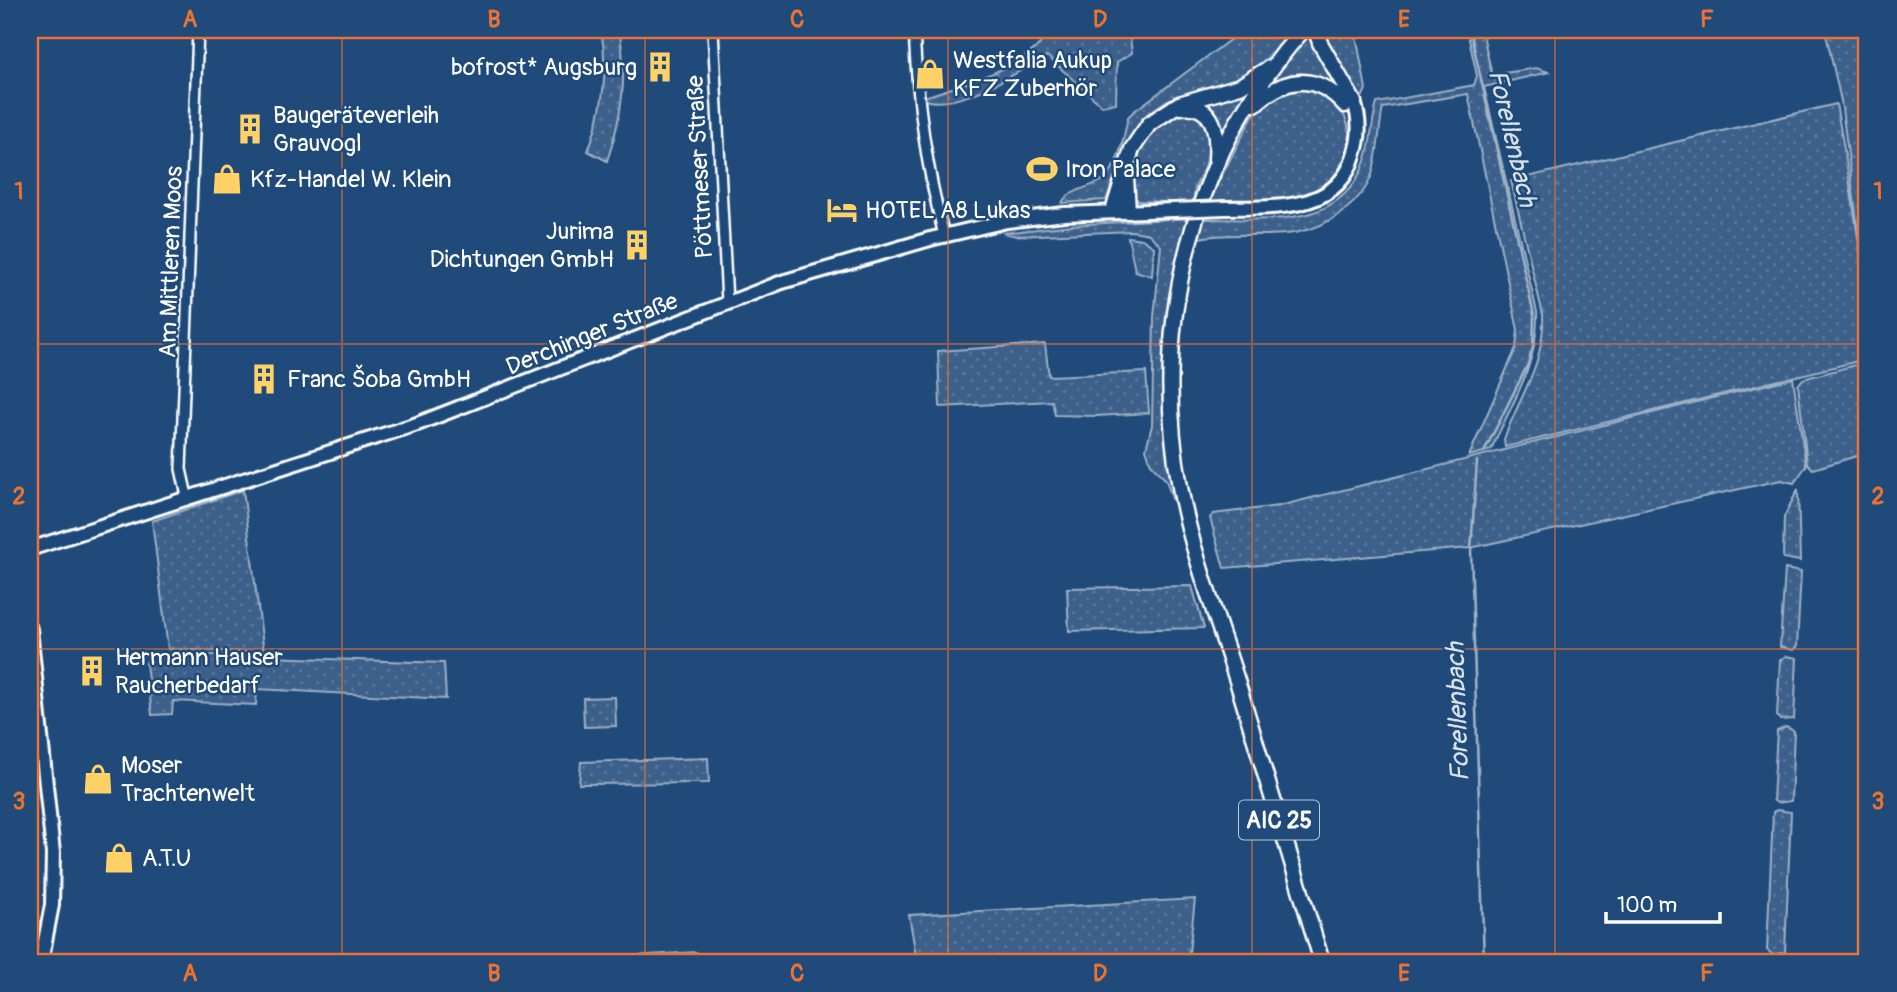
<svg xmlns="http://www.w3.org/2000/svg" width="1897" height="992" viewBox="0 0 1897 992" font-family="Pangolin,sans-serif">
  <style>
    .grass { fill: url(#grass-dots); stroke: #9eb0c5; stroke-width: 2 }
    .park { fill: url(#park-crowns); stroke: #9eb0c5; stroke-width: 2 }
    .pitch { fill: #3c618b; stroke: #9eb0c5; stroke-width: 2 }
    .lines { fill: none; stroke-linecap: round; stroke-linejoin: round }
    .stream { stroke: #a3b5c8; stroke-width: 2.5 }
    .minor-casing { stroke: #fff; stroke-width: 14 }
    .secondary-casing { stroke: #fff; stroke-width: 18 }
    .primary-casing { stroke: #fff; stroke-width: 19 }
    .minor { stroke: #1f4a7a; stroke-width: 9 }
    .secondary { stroke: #1f4a7a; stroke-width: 12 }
    .primary { stroke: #1f4a7a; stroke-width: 14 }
    .secondary-bridge-casing { stroke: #fff; stroke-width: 18; stroke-linecap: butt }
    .secondary-bridge { stroke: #1f4a7a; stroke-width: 12 }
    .grid { fill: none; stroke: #eb7230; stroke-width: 2; stroke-opacity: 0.55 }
    .labels { text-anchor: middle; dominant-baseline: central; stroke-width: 5; stroke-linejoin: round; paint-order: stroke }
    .shield { fill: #1f4a7a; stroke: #bcc9d7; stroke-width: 2 }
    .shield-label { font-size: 23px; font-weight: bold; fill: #fff }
    .poi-label { font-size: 24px; fill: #fff; stroke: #1f4a7a; text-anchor: start }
    .street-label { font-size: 24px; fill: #fff; stroke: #1f4a7a }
    .water-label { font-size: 26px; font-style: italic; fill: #d8e0e8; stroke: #1f4a7a }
    .neatline { fill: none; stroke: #eb7230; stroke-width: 2.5 }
    .grid-label { font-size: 23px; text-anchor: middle; font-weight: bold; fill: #eb7230 }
  </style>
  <defs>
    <pattern id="grass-dots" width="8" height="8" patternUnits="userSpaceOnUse" patternTransform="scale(1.75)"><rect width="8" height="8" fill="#3c618b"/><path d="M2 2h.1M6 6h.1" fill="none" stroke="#59799c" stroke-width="1.8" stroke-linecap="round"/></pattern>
    <pattern id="park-crowns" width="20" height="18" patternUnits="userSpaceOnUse" patternTransform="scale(1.75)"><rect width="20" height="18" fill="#3c618b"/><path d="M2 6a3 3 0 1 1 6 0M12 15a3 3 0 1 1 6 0" fill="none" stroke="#59799c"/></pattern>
  </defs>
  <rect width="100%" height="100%" fill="#1f4a7a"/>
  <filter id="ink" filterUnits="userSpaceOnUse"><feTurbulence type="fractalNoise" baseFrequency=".0143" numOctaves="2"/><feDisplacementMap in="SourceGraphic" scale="14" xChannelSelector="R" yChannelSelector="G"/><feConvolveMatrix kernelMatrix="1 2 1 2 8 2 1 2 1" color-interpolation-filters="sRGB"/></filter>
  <g filter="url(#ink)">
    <path class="grass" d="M601,30H619C628,75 622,117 607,161L588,151C603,111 609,72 601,30Z
      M1048,30H1129L1132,53L1117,62L1116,103L1102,106L1047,56C1019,71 952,115 921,98C954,87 1038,65 1048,30Z
      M1243,30H1293L1250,76L1168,100L1147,114L1129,138L1106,200L1062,203C1067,190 1092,188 1104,179C1119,167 1124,136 1128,117L1133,112Z
      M1312,30L1347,94L1293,77L1269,84Z
      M1322,30H1355L1366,89L1363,96H1358L1325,41Z
      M1467,30H1482L1492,75L1536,68L1549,72L1484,87L1537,312C1539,363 1511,405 1491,450L1469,456L1516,348L1518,330L1468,94L1383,108C1378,130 1379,156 1371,177C1366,191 1355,202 1344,211C1295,249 1251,228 1198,238L1203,219C1262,218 1341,232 1365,161C1372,142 1371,122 1377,103L1474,85L1477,76Z
      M1825,30H1867V297L1841,101Z
      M1255,83L1223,135C1220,118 1206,112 1203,100Z
      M1287,89C1298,89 1309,88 1319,92C1360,110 1358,165 1324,189C1294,209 1243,201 1208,202L1252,117L1261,106Z
      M1836,104C1843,142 1877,332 1865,357L1854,362L1505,447L1504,439C1520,395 1545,364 1543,315L1511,181Z
      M1182,111L1205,118L1213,147L1195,188L1193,203L1138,201L1133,196C1130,156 1142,126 1182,111Z
      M1170,219H1189C1163,312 1156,404 1177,499L1173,501L1166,480L1151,464L1146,449L1152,425L1154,317L1161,246L1149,234L1133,231L1017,236L1003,233L1072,225Z
      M1128,237L1142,239L1154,247L1152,276L1135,271Z
      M1045,344L1049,376L1146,372L1149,413L1096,416L1055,415L1052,401L940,407L938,351Z
      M1867,362V453L1813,469L1807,463L1798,385L1803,379Z
      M1793,378L1806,466L1794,483L1781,480L1470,548L1224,568L1210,518L1213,514L1279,506Z
      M1798,489L1800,561L1783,558L1784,517Z
      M243,490L264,653L168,649L152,521Z
      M1785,569L1801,572L1797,647L1793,650L1780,647Z
      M1192,586L1204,628L1069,631L1067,588Z
      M153,653L444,663L446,699L257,689L256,705L173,701L172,714L152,715L146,663Z
      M1786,656L1797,658L1794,719L1780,720L1777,716L1780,660Z
      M615,697L616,726L584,727L583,698Z
      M1786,727L1794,731L1791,801L1777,803L1773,800L1777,731Z
      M708,758L709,783L579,784L581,762Z
      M1777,810L1791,812L1785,952L1773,955L1767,950L1773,812Z
      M1195,899L1188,962H917L909,915Z"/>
    <path class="park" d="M696,952L697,962H587L586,959Z"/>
    <path class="pitch" d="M30,813L35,858L30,933Z"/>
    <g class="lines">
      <path class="stream" d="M1470,30L1534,315L1533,347L1528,364L1484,452
        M1477,461L1471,549L1484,962"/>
      <g class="minor-casing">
        <path id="minor" d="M713,30L727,302
          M914,30C917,100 926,167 944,235
          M187,496L181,469L198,30"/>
      </g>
      <g class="secondary-casing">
        <path id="secondary" d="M1225,208C1273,207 1338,213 1354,155C1360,138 1360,119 1354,102
          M30,549L417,424L782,282L930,239L1007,221L1064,214L1174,210
          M30,629L53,853L52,905L41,962"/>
      </g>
      <g class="primary-casing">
        <path id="primary" d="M1303,30C1192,154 1150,324 1180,487C1192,554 1218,620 1238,684C1266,777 1294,870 1322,962
          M1316,30L1320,43L1354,102
          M1255,104C1285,77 1316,72 1345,105
          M1180,107C1215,102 1218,134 1216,159
          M1126,177L1128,211
          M1113,211L1132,149L1149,124L1179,104L1240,86L1269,68"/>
      </g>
      <use href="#minor" class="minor"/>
      <use href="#secondary" class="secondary"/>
      <use href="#primary" class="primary"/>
      <g class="secondary-bridge-casing">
        <path id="secondary-bridge" d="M1174,210L1225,208"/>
      </g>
      <use href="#secondary-bridge" class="secondary-bridge"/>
    </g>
  </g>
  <path class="grid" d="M342,30V962M645,30V962M948,30V962M1252,30V962M1555,30V962M30,344H1867M30,649H1867"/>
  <defs>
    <g id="building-bare" transform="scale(2.415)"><path d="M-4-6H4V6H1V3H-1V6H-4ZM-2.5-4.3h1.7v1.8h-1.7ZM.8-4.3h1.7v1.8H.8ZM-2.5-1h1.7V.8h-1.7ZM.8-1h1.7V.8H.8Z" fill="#ffd166" stroke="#1f4a7a" stroke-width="2.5" paint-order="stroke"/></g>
    <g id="shop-bare" transform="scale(2.415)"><path d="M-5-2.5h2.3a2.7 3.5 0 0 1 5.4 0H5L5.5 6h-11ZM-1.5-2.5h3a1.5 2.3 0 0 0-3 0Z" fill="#ffd166" stroke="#1f4a7a" stroke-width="2.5" paint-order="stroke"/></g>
    <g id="stadium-bare" transform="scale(2.415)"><path d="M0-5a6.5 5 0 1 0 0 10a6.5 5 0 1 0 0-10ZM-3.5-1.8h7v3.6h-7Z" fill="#ffd166" stroke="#1f4a7a" stroke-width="2.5" paint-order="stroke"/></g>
    <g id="hotel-bare" transform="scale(2.415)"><path d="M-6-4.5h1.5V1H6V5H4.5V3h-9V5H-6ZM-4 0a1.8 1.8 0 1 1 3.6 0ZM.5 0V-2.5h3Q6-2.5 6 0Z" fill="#ffd166" stroke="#1f4a7a" stroke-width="2.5" paint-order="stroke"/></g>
  </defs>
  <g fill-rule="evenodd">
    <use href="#building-bare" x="660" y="67"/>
    <use href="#shop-bare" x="930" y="74"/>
    <use href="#building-bare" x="250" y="129"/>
    <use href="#stadium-bare" x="1042" y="169"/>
    <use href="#shop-bare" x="227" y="179"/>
    <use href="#hotel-bare" x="842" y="210"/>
    <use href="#building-bare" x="637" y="245"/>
    <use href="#building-bare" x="264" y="379"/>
    <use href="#building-bare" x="92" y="671"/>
    <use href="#shop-bare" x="98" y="779"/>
    <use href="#shop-bare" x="119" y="858"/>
  </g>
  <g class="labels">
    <rect class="shield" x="1239" y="800.5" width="80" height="39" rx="5"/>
    <g class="shield-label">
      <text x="1279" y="820">AIC 25</text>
    </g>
    <g class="poi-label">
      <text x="953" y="60">Westfalia Aukup<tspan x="953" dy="28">KFZ Zuberhör</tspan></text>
      <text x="637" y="67" text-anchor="end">bofrost* Augsburg</text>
      <text x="273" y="115">Baugeräteverleih<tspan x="273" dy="28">Grauvogl</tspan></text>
      <text x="1065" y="169">Iron Palace</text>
      <text x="250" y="179">Kfz-Handel W. Klein</text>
      <text x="865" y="210">HOTEL A8 Lukas</text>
      <text x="614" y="231" text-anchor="end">Jurima<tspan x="614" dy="28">Dichtungen GmbH</tspan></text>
      <text x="287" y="379">Franc Šoba GmbH</text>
      <text x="115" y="657">Hermann Hauser<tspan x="115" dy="28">Raucherbedarf</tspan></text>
      <text x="121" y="765">Moser<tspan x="121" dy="28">Trachtenwelt</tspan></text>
      <text x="142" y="858">A.T.U</text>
    </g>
    <g class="street-label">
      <text transform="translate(700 167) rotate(-93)">Pöttmeser Straße</text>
      <text transform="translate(171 262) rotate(-88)">Am Mittleren Moos</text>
      <text transform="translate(592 334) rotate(-22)">Derchinger Straße</text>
    </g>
    <g class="water-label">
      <text transform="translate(1512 138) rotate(77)">Forellenbach</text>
      <text transform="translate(1458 712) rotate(-92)">Forellenbach</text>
    </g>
  </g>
  <rect width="1897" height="992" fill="none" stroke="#1f4a7a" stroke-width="77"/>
  <path d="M1606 912v10h114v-10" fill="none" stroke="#ffffff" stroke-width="3.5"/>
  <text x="1617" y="912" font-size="21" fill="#ffffff" stroke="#1f4a7a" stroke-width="5" paint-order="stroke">100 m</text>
  <rect x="38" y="38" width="1820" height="916" class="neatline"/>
  <g class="grid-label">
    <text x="190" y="27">A</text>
    <text x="494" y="27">B</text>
    <text x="797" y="27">C</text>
    <text x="1100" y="27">D</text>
    <text x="1404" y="27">E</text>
    <text x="1707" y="27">F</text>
    <text x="19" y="199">1</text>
    <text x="1878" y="199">1</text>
    <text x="19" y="504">2</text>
    <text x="1878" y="504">2</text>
    <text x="19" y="809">3</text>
    <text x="1878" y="809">3</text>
    <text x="190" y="981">A</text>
    <text x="494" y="981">B</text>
    <text x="797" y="981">C</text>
    <text x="1100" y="981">D</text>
    <text x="1404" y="981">E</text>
    <text x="1707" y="981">F</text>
  </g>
</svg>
